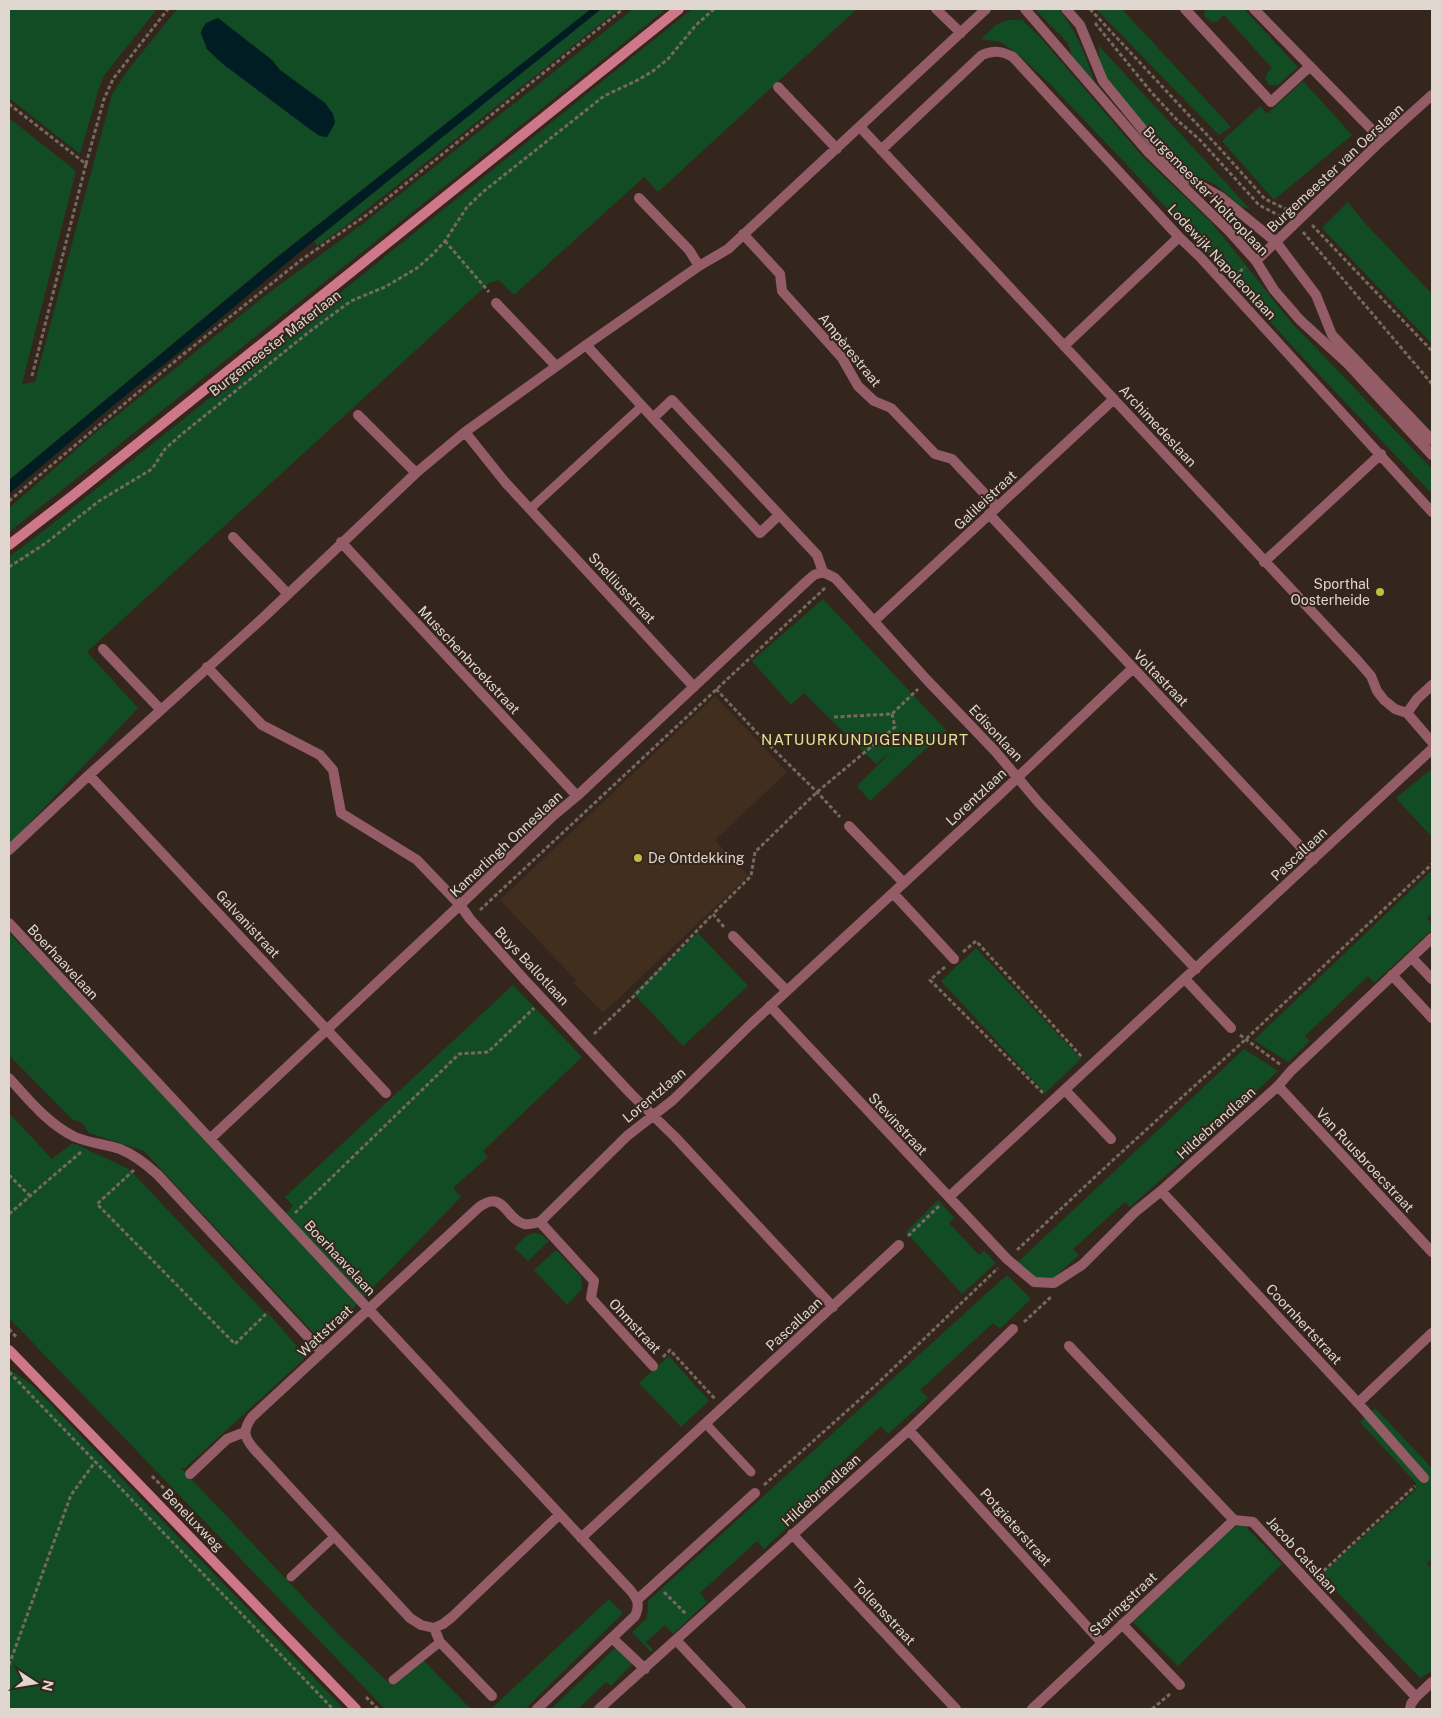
<svg xmlns="http://www.w3.org/2000/svg" width="1441" height="1718" viewBox="0 0 1441 1718" font-family="'Public Sans',sans-serif">
  <style>
    .built { fill: #422e1f }
    .green { fill: #124c24; fill-rule: evenodd }
    .water { fill: #001d24 }
    .lines { fill: none; stroke-linecap: round; stroke-linejoin: round }
    .path { stroke: #756960; stroke-width: 3; stroke-dasharray: 4 2.5; stroke-linecap: butt }
    .service { stroke: #935c67; stroke-width: 9 }
    .pedestrian { stroke: #935c67; stroke-width: 10 }
    .minor { stroke: #935c67; stroke-width: 10 }
    .tertiary { stroke: #935c67; stroke-width: 10 }
    .secondary { stroke: #ce7789; stroke-width: 10 }
    .poi-dot { fill: #c0be41; stroke: #34261c; stroke-width: 2 }
    .labels { text-anchor: middle; dominant-baseline: central; stroke-width: 4; stroke-linejoin: round; paint-order: stroke }
    .street-label { font-size: 14px; fill: #dfd6cf; stroke: #34261c }
    .poi-label { font-size: 14px; fill: #dfd6cf; stroke: #34261c; text-anchor: end }
    .neighbourhood-label { font-size: 15px; letter-spacing: 1px; fill: #e3e395; stroke: #34261c }
  </style>
  <rect width="100%" height="100%" fill="#34261c"/>
  <path class="built" d="M715,696L787,772L715,840L748,876L603,1013L574,983L576,980L500,900Z"/>
  <path class="green" d="M9,9H157L106,73L100,85L80,154L9,98Z
    M177,9H591L273,260L9,480V118L76,171L22,384L35,382L112,94L128,70ZM201,33L272,60L280,70L325,103L333,114L335,123L320,136L311,130L223,64L207,49Z
    M601,9H619L347,225L317,246L314,241Z
    M633,9H666L410,214L9,532V508L94,434L266,295L364,223Z
    M692,9H857L658,192L644,177L514,295L499,280L489,283L87,652L138,708L9,845V557L47,528L201,405Z
    M1035,9H1059C1078,35 1085,53 1095,84L1073,58L1068,43Z
    M1096,9H1122L1231,127L1219,135Z
    M1205,9H1244L1298,67L1278,85H1269L1265,78L1268,72L1272,68L1224,15L1217,21L1211,22L1204,16Z
    M1008,20H1022L1040,37L1143,157L1212,223L1291,322L1432,469V494L1296,350L1128,166L1049,83L1020,56L1001,42L981,39L997,24Z
    M1098,45L1250,209L1240,206L1215,184L1192,175L1103,81Z
    M1303,81L1352,135L1274,200L1222,141L1260,106L1266,113H1268Z
    M1348,202L1363,221L1432,294V344L1322,228Z
    M823,599L946,730L870,801L857,786L893,750L876,764L804,693L791,705L752,661Z
    M1429,771H1432V837L1396,798Z
    M1432,870V913L1427,918L1432,925V930L1374,983L1368,976L1305,1036L1310,1041L1288,1062L1254,1040Z
    M9,933L286,1213L293,1206L285,1197L513,985L582,1057L483,1151L488,1157L453,1188L461,1197L321,1341L144,1151L89,1133L82,1123L72,1119L9,1055Z
    M698,933L748,986L683,1046L633,993Z
    M976,948L1081,1059L1045,1093L941,981Z
    M1244,1049L1278,1071L1240,1106L1234,1101L1185,1147L1191,1153L1130,1207L1125,1202L1073,1249L1079,1255L1047,1284L1036,1283L1016,1264Z
    M9,1113L52,1159L73,1143L129,1169L267,1315L269,1314L306,1357L184,1469L180,1467L338,1634L392,1686L422,1659L471,1709H385L9,1318Z
    M938,1200L954,1218L949,1223L979,1255L984,1251L996,1263L962,1294L906,1232Z
    M534,1233L542,1235L549,1241L528,1261L514,1248L526,1236Z
    M556,1250L581,1276L582,1289L567,1305L534,1270Z
    M1007,1275L1031,1299L1000,1329L993,1323L920,1390L928,1398L888,1434L881,1426L819,1484L825,1492L764,1549L757,1541L700,1593L707,1602L673,1634L665,1625L646,1642L654,1651H650L632,1632L647,1618L648,1601Z
    M669,1356L709,1401L681,1427L639,1383Z
    M9,1369L32,1385L344,1709H9Z
    M1375,1408L1432,1468V1558L1427,1563L1432,1569V1671L1420,1678L1321,1575L1415,1490L1416,1483L1360,1422Z
    M1241,1525L1246,1527L1282,1564L1178,1666L1133,1622L1234,1527Z
    M609,1599L623,1613L525,1709H491Z
    M618,1645L635,1661L611,1686L606,1682L579,1708L580,1709H551Z"/>
  <path class="water" d="M591,9H601L295,256L209,328L109,409L9,494V480L19,472L280,255Z
    M218,18L272,60L280,70L325,103L333,114L335,123L327,137L320,136L311,130L223,64L207,49L201,33L202,29L206,23Z"/>
  <g class="lines">
    <path class="path" d="M1090,9L1223,152L1265,199L1290,211
      M1095,23L1152,93L1177,120L1200,140L1259,205L1282,217
      M9,104L86,164L104,99L113,79L168,9
      M1312,225L1432,351
      M1303,232L1432,384
      M445,241L489,292
      M1235,276L1245,267
      M32,376L86,164
      M9,501L180,357L301,260L368,214L623,9
      M9,567L46,543L99,501L152,469L165,449L182,434L309,332L351,301L385,287L417,268L432,255L445,241L467,207L484,191L604,96L636,81L653,71L668,59L696,25L714,9
      M716,689L760,736L817,792L840,817
      M834,717L892,714L918,689
      M480,910L826,587
      M724,927L713,914L751,876L755,852L817,792L895,727L892,714
      M963,952L976,941L1082,1057
      M945,967L930,980L1043,1093
      M594,1034L634,996L713,914
      M1240,1035L1281,1065
      M134,1170L97,1204L235,1344L268,1312
      M9,1175L29,1195
      M295,1213L459,1054L488,1052L534,1008
      M9,1214L81,1152
      M908,1236L939,1206
      M1017,1250L1113,1160L1246,1039L1432,864
      M1024,1322L1052,1296
      M9,1329L17,1338
      M663,1357L670,1350L715,1399
      M9,1372L333,1709
      M152,1476L214,1540
      M764,1485L877,1384L998,1268
      M1319,1575L1415,1486
      M664,1592L686,1614
      M9,1665L71,1495L95,1462
      M366,1697L378,1709
      M1152,1709L1170,1694"/>
    <path class="service" d="M530,509L642,406
      M706,1424L751,1472
      M291,1577L334,1537
      M393,1680L440,1642"/>
    <path class="pedestrian" d="M637,1600L755,1493"/>
    <path class="minor" d="M936,9L961,33
      M1185,9L1271,102L1309,67
      M1254,9L1382,140
      M778,87L837,149
      M860,127L1358,661L1371,676L1377,691L1384,700L1395,709L1407,713L1432,742
      M881,150L982,55C994,50 1002,51 1013,57L1179,237L1200,257L1432,512
      M639,198L689,250L699,266
      M743,234L780,274L782,291L842,358L858,386L874,401L891,408L935,454L952,459L997,507
      M1256,261L1382,140L1432,95
      M496,303L556,366
      M586,345L653,418L672,400L817,555L823,572L835,578L927,680L995,751L1039,803L1196,969
      M1064,346L1179,237
      M358,415L416,473
      M653,418L760,533L779,515
      M465,432L505,482L694,687
      M989,514L1313,860
      M233,537L288,594
      M341,542L577,796
      M1264,562L1381,454
      M874,621L1114,399
      M103,649L161,710
      M207,667L262,725L320,755L333,770L341,813L417,860L460,905L470,919L524,979L631,1094L675,1137L833,1307
      M1407,713L1417,699L1432,685
      M89,775L386,1093
      M849,826L904,883
      M9,850L89,775L265,616L416,473L465,432L586,345L699,266L728,249L986,9
      M893,893L954,959
      M9,923L631,1591C638,1600 640,1605 635,1616L537,1709
      M733,936L787,991
      M1412,958L1432,979
      M1392,975L1432,1018
      M1185,979L1231,1028
      M770,1006L1007,1259L1034,1282L1054,1283L1082,1265L1135,1212L1161,1191L1278,1086L1291,1071L1432,938
      M9,1078C29,1100 48,1124 75,1137C89,1143 105,1144 120,1149C135,1155 146,1164 158,1175L322,1352
      M1278,1086L1432,1252
      M1065,1090L1111,1139
      M210,1139L460,905L553,816L577,796L806,582L814,575L823,572
      M1161,1191L1358,1403L1424,1478
      M949,1197L1432,749
      M540,1222L627,1136L673,1100L751,1024L998,796L1133,668
      M1069,1346L1234,1520L1253,1522L1310,1584L1416,1697L1411,1704L1410,1709
      M1358,1403L1432,1333
      M909,1430L1102,1643
      M190,1474L227,1439L245,1432
      M792,1534L956,1709
      M581,1538L899,1245
      M1122,1624L1180,1685
      M434,1628L443,1624L452,1617L559,1515
      M612,1638L645,1669
      M676,1640L741,1709
      M492,1696L440,1642L434,1628L421,1625L410,1618L254,1449C244,1437 242,1431 252,1417L478,1208C504,1188 505,1219 524,1224C529,1225 535,1223 540,1222L594,1281L591,1298L653,1366
      M1416,1697L1432,1682
      M599,1709L909,1430L1013,1329
      M1032,1709L1234,1520"/>
    <path class="tertiary" d="M1025,9L1149,153L1229,231L1256,261L1274,290L1300,320L1348,364L1432,455
      M1066,9L1080,25L1103,81L1162,153L1184,176L1221,197L1276,242L1316,295L1332,335L1432,440"/>
    <path class="secondary" d="M9,545L71,497L679,9
      M9,1350L356,1709"/>
  </g>
  <g class="poi-dot">
    <circle cx="1380" cy="592" r="5"/>
    <circle cx="638" cy="858" r="5"/>
  </g>
  <g class="labels">
    <g class="street-label">
      <text transform="translate(1335 168) rotate(-43)">Burgemeester van Oerslaan</text>
      <text transform="translate(1206 191) rotate(46)">Burgemeester Holtroplaan</text>
      <text transform="translate(1222 262) rotate(47)">Lodewijk Napoleonlaan</text>
      <text transform="translate(275 343) rotate(-38)">Burgemeester Materlaan</text>
      <text transform="translate(850 350) rotate(51)">Ampèrestraat</text>
      <text transform="translate(1158 426) rotate(47)">Archimedeslaan</text>
      <text transform="translate(985 500) rotate(-43)">Galileistraat</text>
      <text transform="translate(622 588) rotate(47)">Snelliusstraat</text>
      <text transform="translate(469 660) rotate(47)">Musschenbroekstraat</text>
      <text transform="translate(1161 678) rotate(46)">Voltastraat</text>
      <text transform="translate(996 733) rotate(47)">Edisonlaan</text>
      <text transform="translate(976 797) rotate(-43)">Lorentzlaan</text>
      <text transform="translate(506 844) rotate(-43)">Kamerlingh Onneslaan</text>
      <text transform="translate(1299 854) rotate(-43)">Pascallaan</text>
      <text transform="translate(248 924) rotate(47)">Galvanistraat</text>
      <text transform="translate(63 962) rotate(47)">Boerhaavelaan</text>
      <text transform="translate(532 966) rotate(47)">Buys Ballotlaan</text>
      <text transform="translate(654 1095) rotate(-40)">Lorentzlaan</text>
      <text transform="translate(1216 1123) rotate(-42)">Hildebrandlaan</text>
      <text transform="translate(898 1124) rotate(47)">Stevinstraat</text>
      <text transform="translate(1365 1160) rotate(47)">Van Ruusbroecstraat</text>
      <text transform="translate(340 1258) rotate(47)">Boerhaavelaan</text>
      <text transform="translate(794 1324) rotate(-43)">Pascallaan</text>
      <text transform="translate(1304 1324) rotate(47)">Coornhertstraat</text>
      <text transform="translate(635 1326) rotate(47)">Ohmstraat</text>
      <text transform="translate(325 1331) rotate(-43)">Wattstraat</text>
      <text transform="translate(821 1490) rotate(-42)">Hildebrandlaan</text>
      <text transform="translate(193 1520) rotate(46)">Beneluxweg</text>
      <text transform="translate(1016 1527) rotate(48)">Potgieterstraat</text>
      <text transform="translate(1302 1555) rotate(48)">Jacob Catslaan</text>
      <text transform="translate(1123 1604) rotate(-43)">Staringstraat</text>
      <text transform="translate(884 1612) rotate(47)">Tollensstraat</text>
    </g>
    <g class="poi-label">
      <text x="1370" y="584">Sporthal<tspan x="1370" dy="16">Oosterheide</tspan></text>
      <text x="648" y="858" text-anchor="start">De Ontdekking</text>
    </g>
    <g class="neighbourhood-label">
      <text x="865" y="739">NATUURKUNDIGENBUURT</text>
    </g>
  </g>
  <rect width="1441" height="1718" fill="none" stroke="#dfd6cf" stroke-width="20"/>
  <g transform="translate(35 1683) rotate(102)" stroke="#34261c" stroke-width="4" paint-order="stroke">
  <path d="M0-4L9 19L0 12L-9 19Z" fill="#dfd6cf"/>
  <text y="-8" font-size="14" font-weight="bold" text-anchor="middle" fill="#dfd6cf">N</text>
  </g>
</svg>
